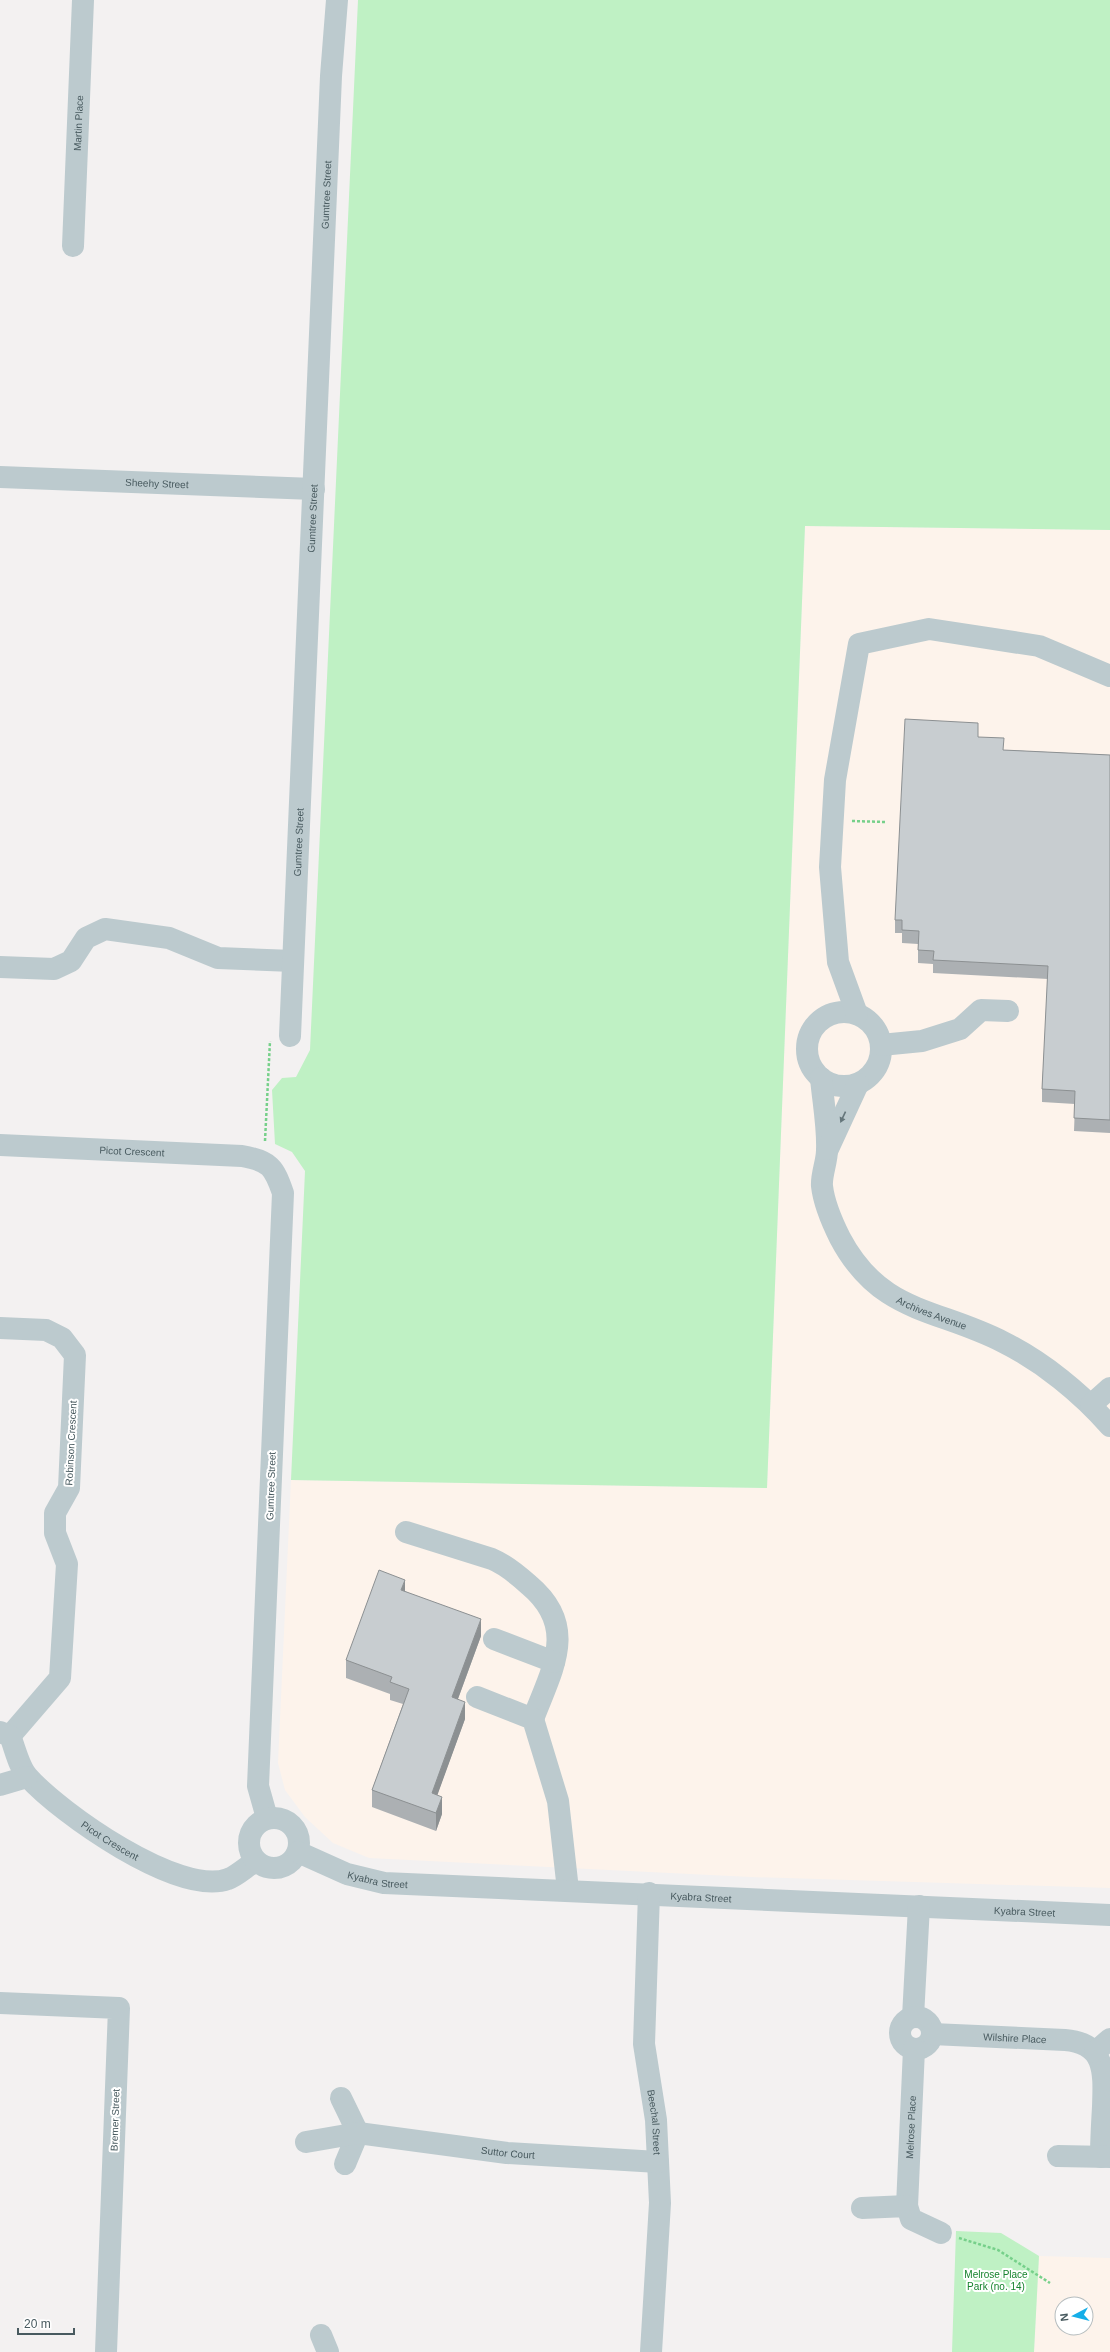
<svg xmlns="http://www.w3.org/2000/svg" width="1110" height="2352" viewBox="0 0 1110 2352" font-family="Arial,sans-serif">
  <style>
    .commercial { fill: #fdf3eb; fill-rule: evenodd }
    .green { fill: #bff1c4 }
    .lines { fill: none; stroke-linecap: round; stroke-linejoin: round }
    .path { stroke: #76d08a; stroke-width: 2.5; stroke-dasharray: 3 2; stroke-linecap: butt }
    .minor { stroke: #bccace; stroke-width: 22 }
    .wall { fill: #acb0b3 }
    .shaded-wall { fill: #8c9092 }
    .building { fill: #c8cdd0; stroke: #8c9092 }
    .oneway { fill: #65767b }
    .labels { text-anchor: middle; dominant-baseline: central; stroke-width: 4; stroke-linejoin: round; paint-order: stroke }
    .street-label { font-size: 10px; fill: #485a5f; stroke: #fff }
    .park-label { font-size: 10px; fill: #16832d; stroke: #fff }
  </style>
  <rect width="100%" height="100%" fill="#f3f1f1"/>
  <path class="commercial" d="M805,526L1110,530V1888L751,1877L369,1858L333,1843L305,1817L285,1790L278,1763L291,1480L767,1488Z
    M1039,2256L1110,2258V2352H1034ZM1062,2304H1086V2328H1062Z"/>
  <path class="green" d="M358,0H1110V530L805,526L767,1488L291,1480L305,1171L292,1152L275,1144L272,1090L282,1078L296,1077L310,1050Z
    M956,2231L1001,2233L1039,2256L1034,2352H952Z"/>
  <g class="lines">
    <path class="path" d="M852,821L885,822
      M265,1141L270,1041
      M959,2238L998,2250L1050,2283"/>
    <g class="minor">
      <path id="s1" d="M73,246L83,0"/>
      <path id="s2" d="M0,477L314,489"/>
      <path d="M0,967L54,969L71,961L86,938L105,929L169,938L218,958L293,961"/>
      <circle cx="844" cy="1049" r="37"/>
      <path d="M857,1014L838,962L830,867L835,780L859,644L929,629L1039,646L1110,676"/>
      <path id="s3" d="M290,1036L331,76L337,0"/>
      <path d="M881,1045L922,1041L960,1029L981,1010L1008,1011"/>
      <path id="s4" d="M821,1078C823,1101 828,1127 827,1150C827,1162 821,1175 822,1186C824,1204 832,1222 840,1238C880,1314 937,1308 1003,1342C1043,1362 1081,1393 1110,1426"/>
      <path id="s5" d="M0,1145L242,1156C270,1161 274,1167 283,1193L258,1786L267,1818"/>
      <path d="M828,1149L858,1084"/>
      <path d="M0,1328L46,1330L62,1338L75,1355L69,1488L55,1513V1533L67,1564L60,1678L10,1736"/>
      <path d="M1091,1405L1110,1388"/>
      <path d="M406,1532L492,1559C506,1565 518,1575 529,1585C579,1627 552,1669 533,1719"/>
      <path d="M494,1639L554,1662"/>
      <path d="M477,1697L533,1719L558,1801L568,1890"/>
      <path id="s6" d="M0,1732L10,1736C15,1748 19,1768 28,1777C60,1813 179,1897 228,1879C237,1876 247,1866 256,1861"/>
      <path d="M0,1785L27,1777"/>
      <circle cx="274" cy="1843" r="25"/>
      <path id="s7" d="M298,1852L347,1874L384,1883L1110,1915"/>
      <path id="s8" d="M649,1893L644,2044L656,2120L660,2203L651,2352"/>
      <path d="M0,2003L119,2008L106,2352"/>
      <path d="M913,2017L919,1906"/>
      <circle cx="916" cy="2033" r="16"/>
      <path id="s9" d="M932,2034L1065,2040C1107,2043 1104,2075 1103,2107C1102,2124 1101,2140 1101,2157"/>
      <path d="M1095,2052L1110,2039"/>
      <path d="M341,2098L358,2133L345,2164"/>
      <path id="s10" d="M306,2142L358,2133L507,2153L658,2162"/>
      <path d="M1058,2156L1110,2157"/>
      <path id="s11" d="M907,2206L914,2049"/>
      <path d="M862,2208L907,2206L911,2219L941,2233"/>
      <path d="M321,2335L328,2352"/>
    </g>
  </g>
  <path class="wall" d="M1004,750L1110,755V1133L1074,1131L1075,1104L1042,1102V1089L1048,979L933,973V964L918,963V944L902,943V933H895V920Z
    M405,1591L481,1636L458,1699L465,1719L437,1795L442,1814L436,1831L372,1807V1790L403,1704L390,1700V1694L346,1678V1660Z"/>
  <path class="shaded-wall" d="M405,1580V1597L401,1590Z
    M481,1619V1636L452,1715V1697Z
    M465,1702V1719L432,1810V1793Z
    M442,1797V1814L436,1831V1813Z"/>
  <path class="building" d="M905,719L978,723V737L1004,738L1003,750L1110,755V1120L1074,1118L1075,1091L1042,1089L1048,966L933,960L934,951L918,950L919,931L902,930V920H895Z
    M379,1570L405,1580L401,1590L481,1619L452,1697L465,1702L432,1793L442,1797L436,1813L372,1790L409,1689L390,1682L392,1677L346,1660Z"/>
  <defs><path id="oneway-solid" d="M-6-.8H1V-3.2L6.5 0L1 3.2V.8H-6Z"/></defs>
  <use class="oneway" href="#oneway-solid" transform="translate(843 1117) rotate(115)"/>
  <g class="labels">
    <g class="street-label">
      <text stroke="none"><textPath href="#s1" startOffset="123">Martin Place</textPath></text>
      <text stroke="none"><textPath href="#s3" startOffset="842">Gumtree Street</textPath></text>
      <text stroke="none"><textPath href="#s2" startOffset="157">Sheehy Street</textPath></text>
      <text stroke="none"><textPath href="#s3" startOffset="518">Gumtree Street</textPath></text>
      <text stroke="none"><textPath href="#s3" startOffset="194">Gumtree Street</textPath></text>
      <text stroke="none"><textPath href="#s5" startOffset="132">Picot Crescent</textPath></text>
      <text stroke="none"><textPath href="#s4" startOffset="286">Archives Avenue</textPath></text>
      <text transform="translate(71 1443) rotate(-87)">Robinson Crescent</text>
      <text transform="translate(271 1486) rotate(-88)">Gumtree Street</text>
      <text stroke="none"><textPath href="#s6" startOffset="160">Picot Crescent</textPath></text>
      <text stroke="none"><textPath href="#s7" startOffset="85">Kyabra Street</textPath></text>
      <text stroke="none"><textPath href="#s7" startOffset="409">Kyabra Street</textPath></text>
      <text stroke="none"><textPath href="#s7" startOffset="733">Kyabra Street</textPath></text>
      <text stroke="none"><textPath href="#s9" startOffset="83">Wilshire Place</textPath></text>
      <text transform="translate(115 2120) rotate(-88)">Bremer Street</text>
      <text stroke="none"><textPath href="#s8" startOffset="230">Beechal Street</textPath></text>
      <text stroke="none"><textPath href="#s11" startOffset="79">Melrose Place</textPath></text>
      <text stroke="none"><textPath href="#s10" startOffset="204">Suttor Court</textPath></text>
    </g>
    <g class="park-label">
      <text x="996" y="2274">Melrose Place<tspan x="996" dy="12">Park (no. 14)</tspan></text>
    </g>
  </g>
  <g transform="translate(1074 2316) rotate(263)"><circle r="19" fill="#ffffff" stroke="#b6bdbf"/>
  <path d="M0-3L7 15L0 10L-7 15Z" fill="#16aee8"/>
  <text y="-6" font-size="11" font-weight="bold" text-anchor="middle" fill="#485a5f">N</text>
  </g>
  <path d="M18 2328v6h56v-6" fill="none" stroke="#485a5f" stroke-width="2"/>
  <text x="24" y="2328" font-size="12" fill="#485a5f" stroke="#ffffff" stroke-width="3" paint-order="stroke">20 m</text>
</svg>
